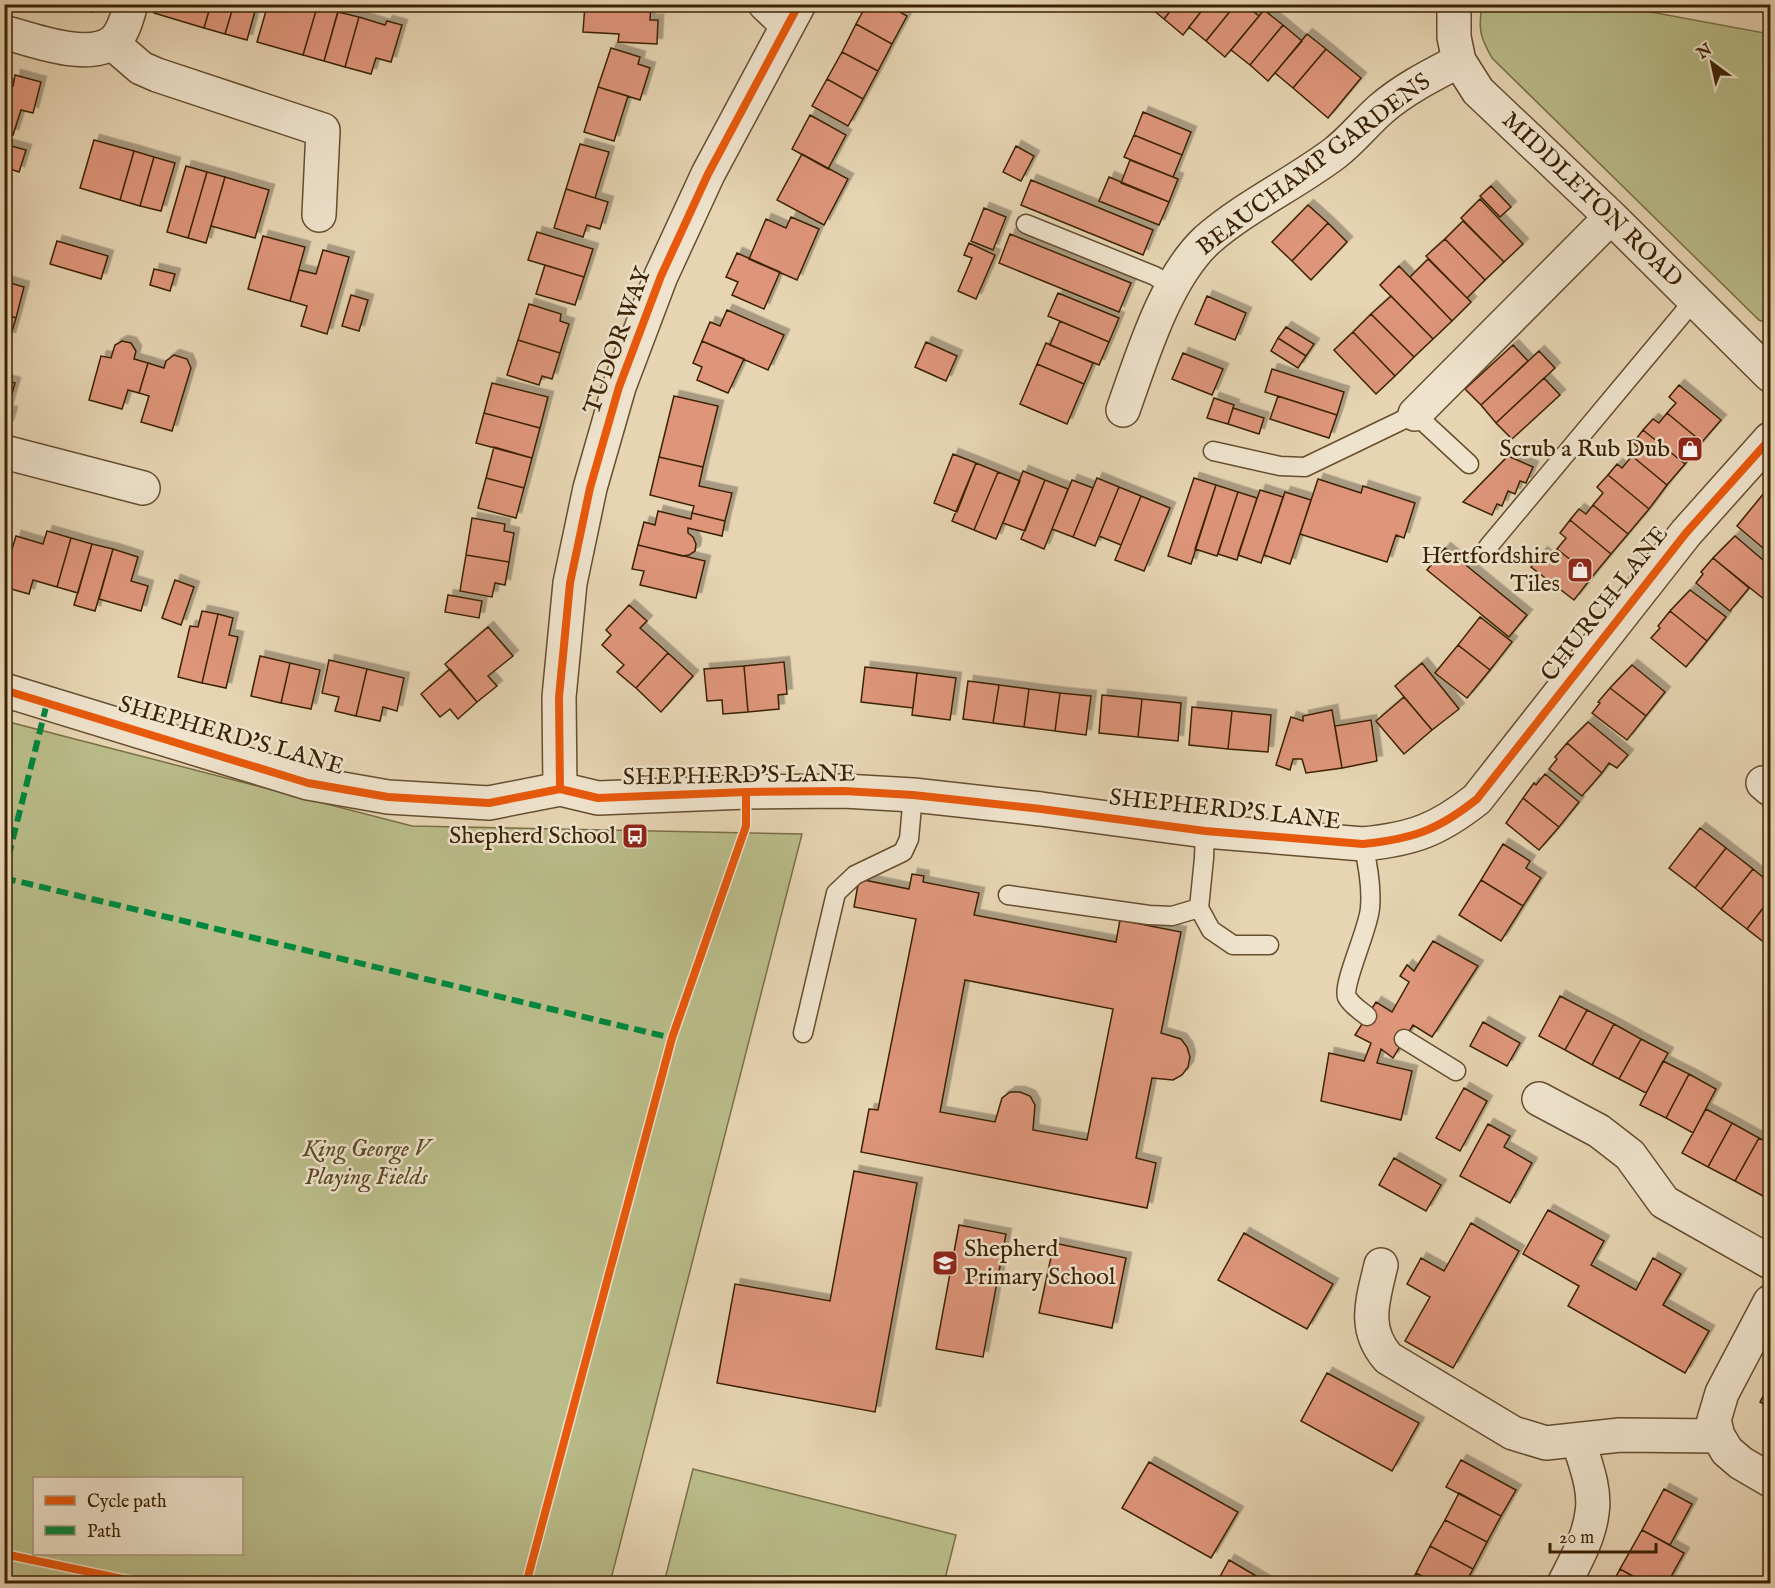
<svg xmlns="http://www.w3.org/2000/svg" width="1775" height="1588" viewBox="0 0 1775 1588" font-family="'IM FELL English',serif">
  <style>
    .green { fill: #b9bc89; stroke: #7a6f46; stroke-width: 1.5; fill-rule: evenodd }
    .building { fill: #de957a; stroke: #3b2203; stroke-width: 1.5; fill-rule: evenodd; filter: url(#shadow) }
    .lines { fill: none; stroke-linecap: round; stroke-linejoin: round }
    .service-casing { stroke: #664e2f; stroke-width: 21 }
    .minor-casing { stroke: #664e2f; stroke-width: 36 }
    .service { stroke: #efe3cd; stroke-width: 18 }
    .minor { stroke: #efe3cd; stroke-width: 33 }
    .quiet { stroke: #00873e; stroke-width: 6; stroke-dasharray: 12 6; stroke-linecap: butt }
    .cycleway-casing { stroke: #efe3cd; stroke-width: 11 }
    .cycleway { stroke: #e8590c; stroke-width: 8 }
    .labels { text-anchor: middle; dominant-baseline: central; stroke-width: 5; stroke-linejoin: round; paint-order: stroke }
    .street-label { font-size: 24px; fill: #3b2203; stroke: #efe3cd }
    .poi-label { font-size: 24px; fill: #3b2203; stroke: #efe3cd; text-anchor: end }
    .park-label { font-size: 24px; font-style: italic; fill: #5a4824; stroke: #efe3cd }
  </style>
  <defs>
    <filter id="shadow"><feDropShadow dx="5.5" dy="-5.5" stdDeviation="0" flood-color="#0004"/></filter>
  </defs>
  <rect width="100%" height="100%" fill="#e6d4b2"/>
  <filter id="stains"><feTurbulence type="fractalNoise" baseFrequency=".00333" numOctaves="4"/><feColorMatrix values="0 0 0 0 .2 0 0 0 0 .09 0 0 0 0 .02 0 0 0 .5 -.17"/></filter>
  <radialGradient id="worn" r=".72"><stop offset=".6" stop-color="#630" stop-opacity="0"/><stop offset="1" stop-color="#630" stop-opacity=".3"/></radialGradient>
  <path class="green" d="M1482,5H1613L1770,34V324L1759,320L1492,58C1480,37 1478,29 1482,5Z
    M5,721L412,826L802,834L610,1583H5ZM34,1478H242V1554H34Z
    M693,1469L956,1535L944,1583H664Z"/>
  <path class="building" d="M66,4H95L92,12Z
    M157,4H211L204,28L154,13Z
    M211,4H234L225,34L204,28Z
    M234,4H257L247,40L225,34Z
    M268,4H318L303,55L257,42Z
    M318,4H340L324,61L303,55Z
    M585,4H651L650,20H658L657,44L618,42L619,34L583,32Z
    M867,4H886L907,16L892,44L856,24Z
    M1146,4H1176L1164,19Z
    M1176,4H1207L1183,35L1164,19Z
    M1207,4H1236L1206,41L1189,27Z
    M1236,4H1244L1259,16L1225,57L1206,41Z
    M1264,10L1283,25L1250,65L1231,50Z
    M338,12L359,17L345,67L324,61Z
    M359,17L385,25L387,21L402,25L391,62L376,58L371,74L345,67Z
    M856,24L892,44L878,71L842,52Z
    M1283,25L1302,41L1268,81L1250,65Z
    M1307,34L1326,49L1293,88L1275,73Z
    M611,48L640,57L638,64L650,68L640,100L598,87Z
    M1326,49L1361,78L1328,118L1293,88Z
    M842,52L878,71L863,99L827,79Z
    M15,75L41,82L33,113L21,110L13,135L4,133V83L13,86Z
    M827,79L863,99L848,126L812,106Z
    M598,87L628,96L614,141L584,132Z
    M1143,112L1191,132L1182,155L1134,135Z
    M810,115L846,135L828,169L792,149Z
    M1134,135L1182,155L1173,177L1124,157Z
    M94,140L134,151L120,200L80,188Z
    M4,144L26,150L19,172L4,167Z
    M580,144L609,152L595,198L566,189Z
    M1016,146L1034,156L1021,181L1003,172Z
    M134,151L154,157L140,206L120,200Z
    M802,154L848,179L824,225L777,200Z
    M154,157L175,163L161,211L140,206Z
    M1130,160L1178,179L1169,202L1121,183Z
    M186,166L207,172L188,238L167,232Z
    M207,172L225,177L206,243L188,238Z
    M225,177L269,190L255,238L211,226Z
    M1109,177L1169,202L1159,225L1099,201Z
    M1031,180L1153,230L1143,255L1021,205Z
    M1491,186L1511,207L1500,217L1480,196Z
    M566,189L608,202L600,229L587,225L583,237L554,228Z
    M1480,199L1523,244L1504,262L1461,218Z
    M1308,205L1328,223L1292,261L1272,242Z
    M984,208L1006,217L993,250L971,241Z
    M791,217L819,229L797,280L749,259L766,219L786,228Z
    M1463,221L1504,262L1485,280L1445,239Z
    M1328,223L1347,242L1311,280L1292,261Z
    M537,232L593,249L584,277L528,260Z
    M1010,234L1131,283L1119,312L999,263Z
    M263,236L305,247L290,301L248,289Z
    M1445,239L1485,280L1467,298L1426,256Z
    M57,241L108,256L101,279L50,264Z
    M969,243L995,255L976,299L958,291L972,258L964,255Z
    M323,250L349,257L327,334L301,326L307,306L290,301L299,270L316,274Z
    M737,253L780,272L764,309L732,295L738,282L726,277Z
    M1428,259L1471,302L1452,321L1410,277Z
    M545,265L584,277L575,305L536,294Z
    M1399,266L1452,321L1433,339L1380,285Z
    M154,269L175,274L170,291L150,285Z
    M4,281L24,287L16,318L4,314Z
    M1058,293L1119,318L1109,342L1048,316Z
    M351,295L368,300L359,331L342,326Z
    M1207,296L1246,313L1235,340L1195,324Z
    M1391,296L1433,339L1414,357L1371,314Z
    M529,304L561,314L560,321L569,324L560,353L518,340Z
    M727,310L784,335L768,370L702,341L710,322L720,326Z
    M4,314L16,318L10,338L4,336Z
    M1371,314L1414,357L1395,376L1353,332Z
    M1060,321L1109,342L1099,365L1050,345Z
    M1286,327L1314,344L1306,356L1278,338Z
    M1353,332L1395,376L1376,394L1334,350Z
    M1278,338L1306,356L1298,368L1271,351Z
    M518,340L560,353L552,379L542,376L539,385L507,375Z
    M122,341L131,343L136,351L134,359L148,363L139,393L128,390L122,409L89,400L101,356L111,358L115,345Z
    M702,341L744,359L728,393L697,380L702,367L693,363Z
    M926,342L957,356L946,381L915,367Z
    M1046,343L1093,363L1084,384L1037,364Z
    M1513,345L1528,361L1481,405L1465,389Z
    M1539,351L1555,368L1496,423L1481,405Z
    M1183,353L1223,369L1212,395L1172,379Z
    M174,355L187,359L191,368L172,431L141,422L149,396L139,393L148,363L164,368L166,361Z
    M1037,364L1084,384L1067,424L1020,404Z
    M1272,369L1344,392L1337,415L1265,392Z
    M1544,378L1560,395L1512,439L1496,423Z
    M4,380L15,383L7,411L12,412L8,426L4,425Z
    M492,383L548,397L540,428L484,413Z
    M1679,385L1721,420L1702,442L1667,413L1676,403L1669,397Z
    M674,396L718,406L703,467L659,457Z
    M1278,396L1337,415L1329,438L1270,419Z
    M1214,398L1234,405L1228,424L1207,418Z
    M1233,408L1264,418L1259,434L1228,424Z
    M484,413L540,428L532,458L476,443Z
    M1667,413L1702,442L1685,464L1643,430L1653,419L1659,423Z
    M1643,430L1685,464L1667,485L1632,456L1639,448L1633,443Z
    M494,447L532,458L524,488L486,478Z
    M953,454L976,463L957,512L934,503Z
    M1508,456L1533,467L1526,483L1520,481L1515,494L1508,491L1502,506L1497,504L1492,515L1463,502Z
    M1632,456L1667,485L1649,509L1608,475L1617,464L1622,468Z
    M659,457L703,467L699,486L732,493L725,521L692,513L694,506L650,495Z
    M976,463L998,472L974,530L952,521Z
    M1023,471L1045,480L1025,531L1003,523Z
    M998,472L1020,481L996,539L974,530Z
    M1608,475L1649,509L1628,534L1593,505L1603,493L1597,487Z
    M486,478L524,488L516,518L478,508Z
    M1097,478L1119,487L1095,546L1073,537Z
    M1194,478L1216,485L1191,564L1168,556Z
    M1318,479L1361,493L1363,486L1415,503L1404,538L1396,535L1387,562L1300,534Z
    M1045,480L1068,489L1044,549L1021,539Z
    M1072,480L1093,488L1073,537L1052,529Z
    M1216,485L1238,492L1217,556L1195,549Z
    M1119,487L1141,496L1121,545L1099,536Z
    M1260,490L1283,497L1261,563L1238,555Z
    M1238,492L1257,498L1237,560L1218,554Z
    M1285,492L1311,500L1290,564L1264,555Z
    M1764,493L1770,498V554L1737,526Z
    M1141,496L1170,508L1144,571L1115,560Z
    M1593,505L1628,534L1611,554L1570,520L1579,509L1586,514Z
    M658,511L691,519L692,513L725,521L722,536L688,528V533L693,537L696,544L695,551L689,555L682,556L638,545L644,522L655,525Z
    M472,518L505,524L504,531L514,533L509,562L466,555Z
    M1570,520L1611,554L1592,577L1557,549L1566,538L1560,533Z
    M47,531L71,538L57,587L33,580L29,594L4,587V575L16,536L43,544Z
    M1735,536L1770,566V593L1765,600L1713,558Z
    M71,538L92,544L78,593L57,587Z
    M92,544L113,549L95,611L74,605Z
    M638,545L705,561L696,598L640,585L644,571L632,569Z
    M1445,548L1527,615L1509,637L1427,570Z
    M113,549L138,557L131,581L148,586L141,611L99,599Z
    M1557,549L1592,577L1574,600L1531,567L1542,552L1550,559Z
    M466,555L509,562L505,585L495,583L492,597L460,591Z
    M1713,558L1749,588L1730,611L1696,583L1703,574L1701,572Z
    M175,580L194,587L181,625L162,618Z
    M1690,590L1726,617L1707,641L1670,611Z
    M448,595L482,601L479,618L445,612Z
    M629,605L647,621L640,628L668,653L636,688L617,672L624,665L602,645L611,635L606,630Z
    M202,611L218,614L202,683L178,677L190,626L198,627Z
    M1670,611L1707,641L1686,667L1651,638L1660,628L1658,626Z
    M218,614L233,618L229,635L238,637L226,688L202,683Z
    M1480,617L1512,642L1490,670L1458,645Z
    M488,627L513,656L488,676L497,686L477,702L445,664Z
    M1458,645L1490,670L1467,698L1435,673Z
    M668,653L693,676L661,712L636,688Z
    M260,656L290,663L281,703L251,696Z
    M329,660L367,669L356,716L335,711L339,697L322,693Z
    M784,662L787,694L778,695L779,709L748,712L744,666Z
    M290,663L320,670L311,709L281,703Z
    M1422,663L1459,709L1432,730L1395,686Z
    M1632,665L1665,692L1646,716L1610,688Z
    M744,666L748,712L723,714L722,700L707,701L704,669Z
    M865,667L917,673L913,708L861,702Z
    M367,669L404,678L397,711L383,707L380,721L356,716Z
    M450,669L477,702L458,719L450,709L440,717L421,694Z
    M917,673L956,678L950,720L912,715Z
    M968,681L999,685L993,723L963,719Z
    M999,685L1029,689L1024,727L993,723Z
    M1610,688L1646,716L1627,740L1592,713L1600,703L1598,702Z
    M1029,689L1060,693L1055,731L1024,727Z
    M1060,693L1091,696L1086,735L1055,731Z
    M1102,695L1142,699L1138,737L1099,733Z
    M1404,697L1432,730L1404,754L1376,721Z
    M1142,699L1181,703L1178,741L1138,737Z
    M1192,707L1232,711L1228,749L1189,745Z
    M1332,710L1342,768L1306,773L1302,759H1293L1290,770L1276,765L1291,717L1303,721V716Z
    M1232,711L1271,715L1268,752L1228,749Z
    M1371,720L1377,761L1342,768L1335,726Z
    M1588,722L1628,755L1617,768L1609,763L1602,773L1567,743Z
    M1567,743L1602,773L1582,796L1549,769L1557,759L1555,757Z
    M1545,774L1579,802L1559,827L1523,798L1534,783L1536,785Z
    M1523,798L1559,827L1539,850L1506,823Z
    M1700,828L1726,848L1695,888L1669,868Z
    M1503,844L1530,861L1526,868L1541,878L1523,906L1481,880Z
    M1726,848L1753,869L1721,909L1695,888Z
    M1753,869L1770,883V899L1747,929L1721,909Z
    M912,874L924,876L923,882L979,893L974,915L1116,942L1120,920L1181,932L1161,1033L1181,1039L1187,1047L1190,1057L1188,1067L1182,1075L1173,1080L1152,1078L1136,1158L1156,1163L1147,1208L861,1152L869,1109L878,1110L916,919L854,907L859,879L909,889ZM965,980L1113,1009L1087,1140L1033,1130L1035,1105L1030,1096L1020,1092H1010L1002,1098L995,1122L940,1112Z
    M1481,880L1523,906L1501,941L1459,915Z
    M1770,899V947L1747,929Z
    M1433,941L1478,966L1432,1037L1413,1025L1393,1058L1381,1049L1377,1063L1412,1071L1401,1120L1321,1101L1329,1053L1364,1061L1371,1043L1355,1035L1376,1002L1392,1012L1409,982L1400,976L1407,965L1414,971Z
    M1560,996L1587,1010L1565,1050L1539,1036Z
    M1587,1010L1614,1024L1592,1065L1565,1050Z
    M1483,1022L1520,1043L1507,1066L1470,1046Z
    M1614,1024L1641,1039L1619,1079L1592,1065Z
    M1641,1039L1668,1053L1646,1093L1619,1079Z
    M1663,1061L1689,1074L1666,1118L1640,1105Z
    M1689,1074L1716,1089L1693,1133L1666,1118Z
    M1464,1088L1487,1101L1460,1151L1436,1138Z
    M1706,1109L1732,1123L1708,1167L1682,1153Z
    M1732,1123L1759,1138L1735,1181L1708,1167Z
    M1488,1124L1510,1136L1504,1147L1532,1163L1510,1203L1460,1176Z
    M1759,1138L1770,1144V1182L1763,1196L1735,1181Z
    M1394,1158L1441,1185L1426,1211L1379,1185Z
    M854,1171L917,1183L875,1412L717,1383L735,1284L830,1301Z
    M1770,1182V1200L1763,1196Z
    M1548,1210L1604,1241L1591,1265L1636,1290L1653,1258L1681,1274L1663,1305L1709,1331L1685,1373L1568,1306L1579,1286L1523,1254Z
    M1471,1223L1519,1251L1453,1368L1405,1341L1430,1297L1407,1284L1421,1258L1444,1271Z
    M959,1225L1006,1234L983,1357L936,1349Z
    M1244,1233L1333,1284L1307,1329L1218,1280Z
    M1054,1243L1126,1258L1112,1328L1039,1313Z
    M1327,1373L1419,1423L1392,1471L1301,1421Z
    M1770,1384V1408L1760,1402Z
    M1461,1460L1516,1490L1501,1516L1446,1487Z
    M1149,1462L1238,1512L1211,1558L1122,1508Z
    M1664,1489L1692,1504L1670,1545L1642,1530Z
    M1459,1493L1501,1516L1487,1542L1445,1520Z
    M1445,1520L1487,1542L1473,1569L1430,1546Z
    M1642,1530L1684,1553L1667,1584H1647L1620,1569Z
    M1430,1546L1473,1569L1465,1584H1437L1416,1573Z
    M1229,1560L1270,1584H1216Z
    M1620,1569L1647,1584H1612Z
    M1416,1573L1437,1584H1410Z"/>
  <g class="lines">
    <g class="service-casing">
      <path id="service" d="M1026,224L1155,276L1173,288
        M1213,451L1280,466L1305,467L1415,414L1469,464
        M1488,547L1695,299
        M1205,831L1204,858L1199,908L1211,930L1233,945H1269
        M1363,844C1368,865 1372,886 1370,908C1369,928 1342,984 1347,997C1351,1005 1361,1011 1367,1016
        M1008,895L1149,915L1172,916L1199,908
        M803,1033L836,893L855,875L903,852L909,839L913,795
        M1404,1039L1456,1071"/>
    </g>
    <g class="minor-casing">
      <path id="minor" d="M765,4L787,25
        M1454,4V37L1459,61L1478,91L1611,217L1770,375
        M4,32C32,40 88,61 113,42C124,33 127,17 131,4
        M112,43L141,68L157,75L323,130L319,215
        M1123,410C1142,357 1165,279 1207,240C1246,206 1294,184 1335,153C1352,140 1365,123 1381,109C1404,89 1432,75 1459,61
        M1415,414L1611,217
        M4,452L143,488
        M4,690L308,783L388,797L489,803L560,789L598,798L746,792L844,791L913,795L1041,809L1205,831L1363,844C1413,839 1438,830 1477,799L1686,533L1770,439
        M1763,783L1770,789
        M560,789L559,697L570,583L590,488L619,387L661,276L708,174L799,4
        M1539,1099L1599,1131L1630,1155L1664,1202L1770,1262
        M1381,1265C1373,1300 1362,1328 1388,1358L1513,1433L1546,1443L1620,1435L1718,1436
        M1770,1302L1722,1393L1714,1420L1718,1436L1727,1451L1741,1463L1770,1480
        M1564,1584C1575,1562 1589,1538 1592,1513C1596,1489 1585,1463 1578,1440"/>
    </g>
    <use href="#service" class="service"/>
    <use href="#minor" class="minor"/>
    <path class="quiet" d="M4,874L47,703
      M4,878L672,1038"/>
    <g class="cycleway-casing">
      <path id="cycleway" d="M4,690L308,783L388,797L489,803L560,789L598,798L746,792L844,791L913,795L1041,809L1205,831L1363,844C1413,839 1438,830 1477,799L1686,533L1770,439
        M560,789L559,697L570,583L590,488L619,387L661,276L708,174L799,4
        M4,1554L146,1584
        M526,1584L672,1038L746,826V792"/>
    </g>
    <use href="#cycleway" class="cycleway"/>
  </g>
  <defs>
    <g id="shop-square" transform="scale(1.35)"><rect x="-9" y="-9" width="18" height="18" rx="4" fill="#8f2418" stroke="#efe3cd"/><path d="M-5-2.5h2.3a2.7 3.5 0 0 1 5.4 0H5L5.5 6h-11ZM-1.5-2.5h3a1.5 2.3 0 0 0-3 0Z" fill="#fff"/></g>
    <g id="bus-square" transform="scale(1.35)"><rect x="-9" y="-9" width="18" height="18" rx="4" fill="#8f2418" stroke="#efe3cd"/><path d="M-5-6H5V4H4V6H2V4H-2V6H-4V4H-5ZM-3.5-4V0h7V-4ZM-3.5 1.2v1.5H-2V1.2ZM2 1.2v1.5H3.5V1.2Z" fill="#fff"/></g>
    <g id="school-square" transform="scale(1.35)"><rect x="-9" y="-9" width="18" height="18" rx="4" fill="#8f2418" stroke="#efe3cd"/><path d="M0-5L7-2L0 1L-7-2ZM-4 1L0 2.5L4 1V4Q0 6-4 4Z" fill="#fff"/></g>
  </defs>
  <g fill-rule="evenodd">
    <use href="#shop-square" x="1690" y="449"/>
    <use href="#shop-square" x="1580" y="570"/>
    <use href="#bus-square" x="635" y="836"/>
    <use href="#school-square" x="945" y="1263"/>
  </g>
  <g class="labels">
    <g class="street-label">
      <text transform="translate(1314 165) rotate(-37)">BEAUCHAMP GARDENS</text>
      <text transform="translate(1592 200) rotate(44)">MIDDLETON ROAD</text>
      <text transform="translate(618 341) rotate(-70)">TUDOR WAY</text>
      <text transform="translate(1605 604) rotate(-52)">CHURCH LANE</text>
      <text transform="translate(231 736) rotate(16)">SHEPHERD'S LANE</text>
      <text transform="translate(739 776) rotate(-1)">SHEPHERD'S LANE</text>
      <text transform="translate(1225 810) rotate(6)">SHEPHERD'S LANE</text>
    </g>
    <g class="poi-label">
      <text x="1670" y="449">Scrub a Rub Dub</text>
      <text x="1560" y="556">Hertfordshire<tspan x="1560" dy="28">Tiles</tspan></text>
      <text x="616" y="836">Shepherd School</text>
      <text x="964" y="1249" text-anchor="start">Shepherd<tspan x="964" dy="28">Primary School</tspan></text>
    </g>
    <g class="park-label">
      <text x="366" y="1149">King George V<tspan x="366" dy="28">Playing Fields</tspan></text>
    </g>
  </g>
  <rect width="1775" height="1588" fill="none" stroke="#e6d4b2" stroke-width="24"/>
  <rect x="6" y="6" width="1763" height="1576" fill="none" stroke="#3b2203" stroke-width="3"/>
  <rect x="12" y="12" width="1751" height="1564" fill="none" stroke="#3b2203" stroke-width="1.5"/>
  <rect x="33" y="1477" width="210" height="78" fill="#efe3cd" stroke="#a7967c" stroke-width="1.5"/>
  <rect x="45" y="1496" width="30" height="9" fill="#e8590c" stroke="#a7967c" stroke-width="1.5"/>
  <text x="87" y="1507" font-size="18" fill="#3b2203">Cycle path</text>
  <rect x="45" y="1526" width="30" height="9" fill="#00873e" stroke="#a7967c" stroke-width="1.5"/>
  <text x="87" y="1537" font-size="18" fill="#3b2203">Path</text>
  <g transform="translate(1712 63) rotate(327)" stroke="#efe3cd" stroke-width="4.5" paint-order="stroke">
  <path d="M0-4.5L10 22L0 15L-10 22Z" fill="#3b2203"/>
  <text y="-9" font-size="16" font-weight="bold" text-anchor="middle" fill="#3b2203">N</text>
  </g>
  <path d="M1550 1543v9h106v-9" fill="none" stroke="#3b2203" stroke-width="3"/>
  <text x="1559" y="1543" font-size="18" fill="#3b2203" stroke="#efe3cd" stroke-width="4.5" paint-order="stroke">20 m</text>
  <rect width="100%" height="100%" filter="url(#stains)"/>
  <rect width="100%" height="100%" fill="url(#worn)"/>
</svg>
